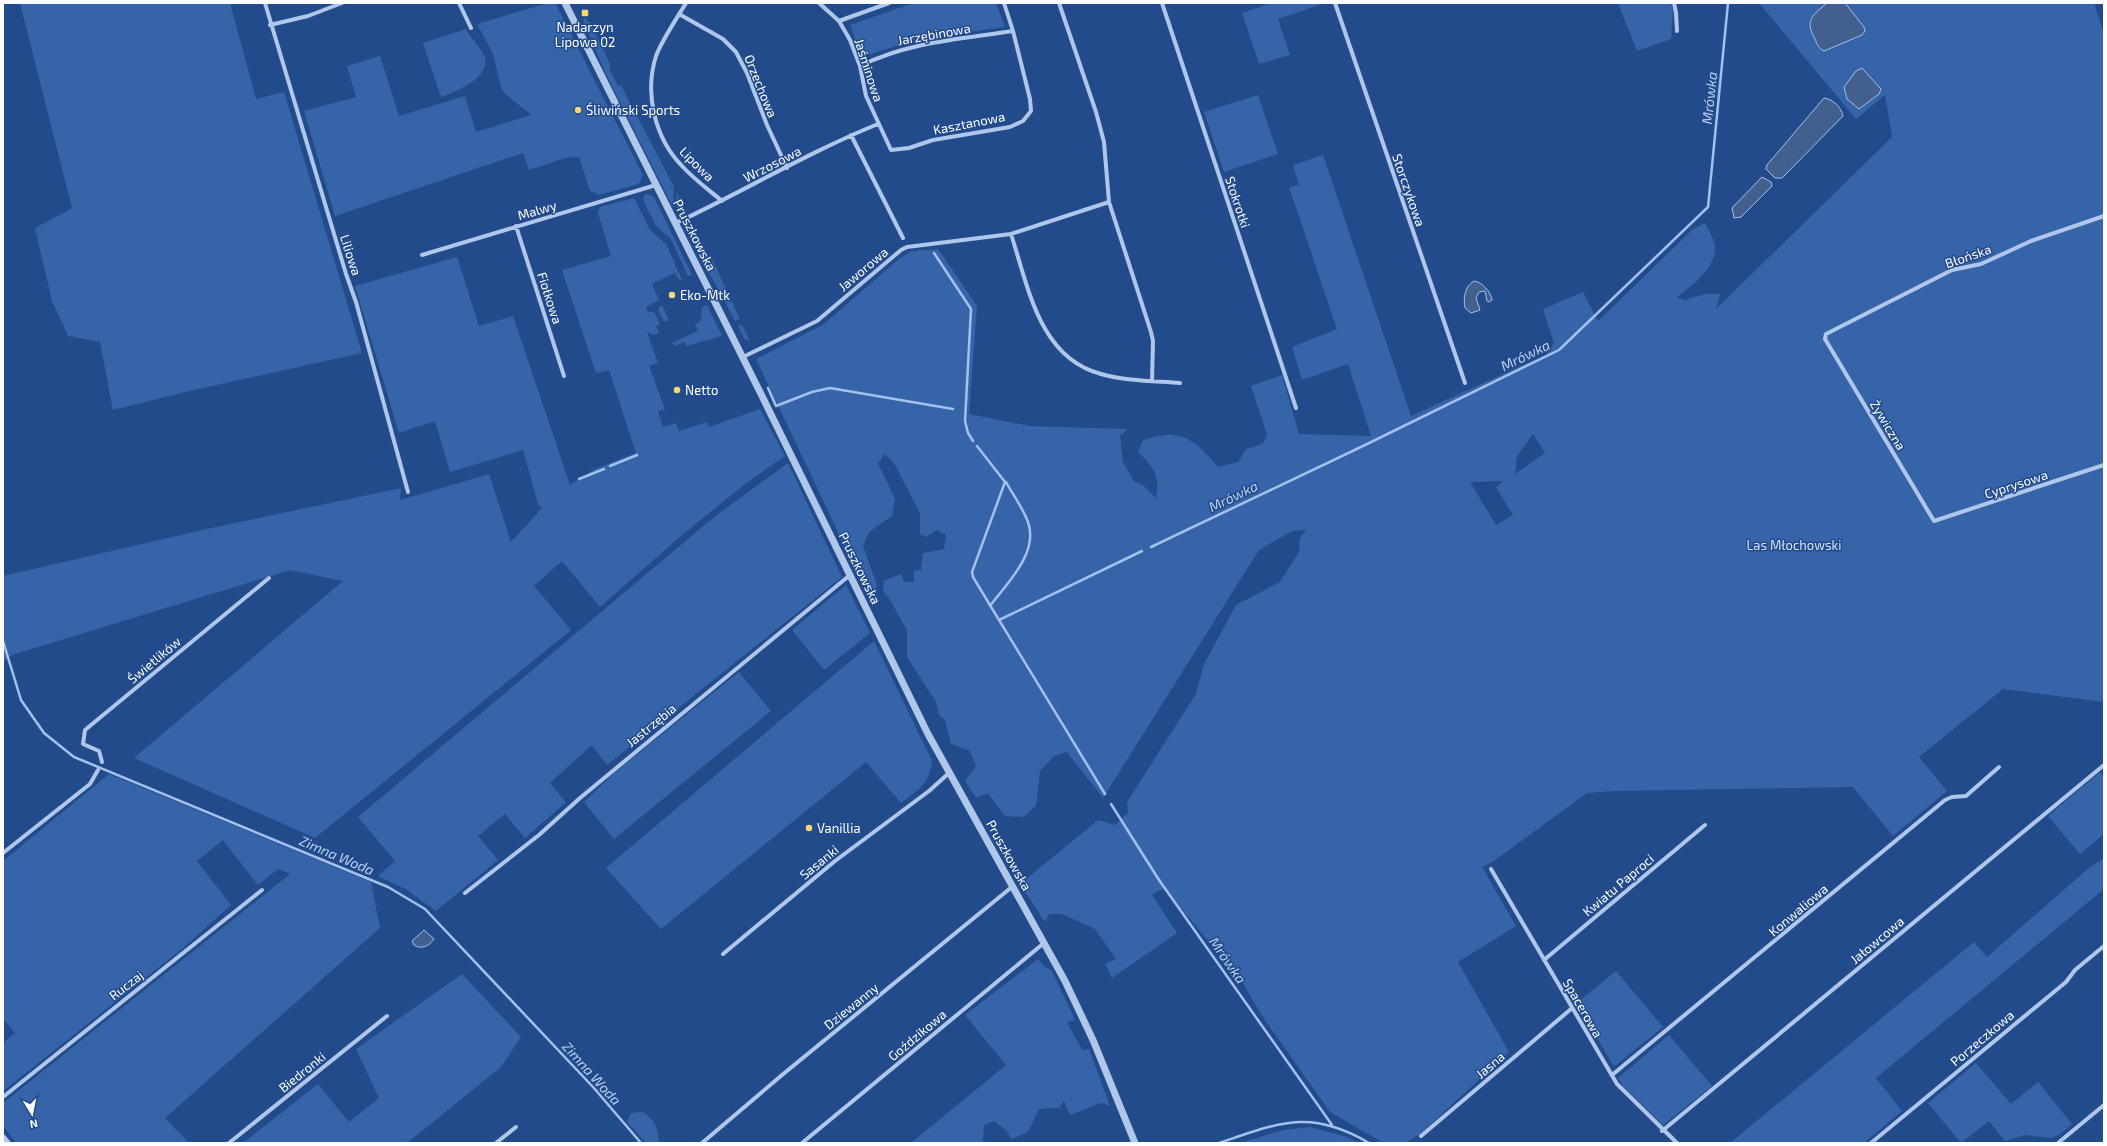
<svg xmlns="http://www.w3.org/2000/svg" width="2107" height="1146" viewBox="0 0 2107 1146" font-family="'Exo 2',sans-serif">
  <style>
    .green { fill: #3664a8; fill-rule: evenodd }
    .water { fill: #435f8e; stroke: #a4c1ec }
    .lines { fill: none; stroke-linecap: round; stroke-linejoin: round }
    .stream { stroke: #a4c1ec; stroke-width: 2.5 }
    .minor { stroke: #b0c7eb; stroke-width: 4 }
    .tertiary { stroke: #b0c7eb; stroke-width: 7 }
    .poi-dot { fill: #f7d772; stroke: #224b8b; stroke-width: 1.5 }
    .labels { text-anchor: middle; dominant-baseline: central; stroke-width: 3; stroke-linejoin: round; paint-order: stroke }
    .poi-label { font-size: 13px; fill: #fff; stroke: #224b8b; text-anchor: start }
    .street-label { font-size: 13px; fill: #fff; stroke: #224b8b }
    .park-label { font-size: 13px; fill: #d5e3f8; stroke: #224b8b }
    .water-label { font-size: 14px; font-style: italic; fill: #bcd2f2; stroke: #224b8b }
  </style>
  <rect width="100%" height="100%" fill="#224b8b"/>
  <path class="green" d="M20,3H230L256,99L284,92L362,353L185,392L113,410L100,342L68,336L52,301L35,228L72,208Z
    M548,3H555L643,175L639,184L599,195L590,191L579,157L565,158L529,170L523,153L335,216L304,111L356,97L347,66L380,56L399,116L465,96L476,132L531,115L502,91L493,54L477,24Z
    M913,3H996L1005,27L914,40L862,57L850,25Z
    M1272,3H1325L1278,19L1290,55L1259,64L1242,13Z
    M1618,3H1671L1673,11L1671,39L1637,51Z
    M1759,3H2094L2104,34V702L2003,689L1919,757L1947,791L1893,836L1853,787L1614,791L1587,793L1494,861L1482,867L1516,926L1458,962L1509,1052L1420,1134L1405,1143H1384L1330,1112L1260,1013L1241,980L1164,888L1152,895L1177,933L1112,978L1105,964L1116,959L1095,929L1062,914H1049L1045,922L1020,884L1098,820L1115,825L1128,813L1127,802L1196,694L1204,664L1236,605L1280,582L1299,552L1300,538L1306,530L1292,531L1259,550L1103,798L1067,752L1054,756L1040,771L1036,805L1024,817L1005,816L988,793L976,798L965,781L976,766L970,751L951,744L945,720L939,715L936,702L907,657V630L890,600L883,591L884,581L901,574L904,582H914V571L921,570L923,553L944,549L946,535L937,530L926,537L920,534V513L894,463L885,454L878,463L895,499L892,516L869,532L863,546L877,585L875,598L858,574L756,359L824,324L899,259L912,251L938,249L977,306L969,414L1030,426L1128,429L1120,436L1123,462L1134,481L1143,485L1156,498C1160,474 1154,468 1138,452L1143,440C1152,438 1164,434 1173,435C1192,436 1207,454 1218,467L1238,462L1246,449L1263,444L1267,434L1251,386L1282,375L1299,434L1371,436L1348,364L1302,380L1292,347L1337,329L1289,187L1299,185L1293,165L1323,155L1411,416L1547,354L1554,343L1543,309L1583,292L1598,321L1692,230L1705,223C1708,230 1716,242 1715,249C1714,270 1692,285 1677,297L1684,300L1705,294H1720L1716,309L1892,137L1885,95L1856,119ZM1533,434L1545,453L1515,474L1517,456ZM1503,481L1496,487L1513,515L1496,525L1470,482Z
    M586,18L588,22H590L611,66L609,68L618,86L621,85L674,187L673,207L605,72L583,20Z
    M466,29C471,38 482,49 485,58C489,79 455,92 441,97L423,43Z
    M1258,95L1278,154L1224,172L1204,112Z
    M677,193L686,214L678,212L676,205Z
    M647,194L654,197L692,275L688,276L671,239L656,226L643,200L644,195Z
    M634,198L650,230L666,244L682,280L680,281L675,273L652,284L659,300L646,307L648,312H654L660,324L656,326L659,333L653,335L647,332L658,363L649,366L665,409L658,411L663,427L676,423L679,431L707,422L709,427L760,409L785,456L745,484L681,536L600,607L562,561L534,586L571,630L315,838L134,758L343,581L290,570L12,655L3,662V576L216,527L401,488L400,500L489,474L511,542L542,508L538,504L523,450L450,472L435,421L399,433L355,286L457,257L479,326L513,316L570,485L595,469L636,453L609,370L596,373L562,270L611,256L598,213L600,207Z
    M687,227L694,232L707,256L702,258Z
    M713,261L740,319L735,321L705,265Z
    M662,305L669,320L664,322L658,309Z
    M707,305L722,336L686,346L685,342L674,346L672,343L698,331L695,325L701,320L702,307Z
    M742,325L750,341L744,339L738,326Z
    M788,463L842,577L607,765L592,745L550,783L566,802L525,838L505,814L478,836L498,860L436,911L407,890L378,876L395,861L358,817L714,517Z
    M846,585L870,633L824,670L792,630Z
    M874,641L932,761C929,785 919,789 901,803L866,762L661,929L606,868Z
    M739,672L771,711L614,839L584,802L613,774Z
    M2100,772L2104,777V834L2080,854L2048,816Z
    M109,774L371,882L380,928L165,1118L189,1143H16L3,1125V1103L290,874L278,869L258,885L223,840L197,861L231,905L182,949L3,1091V1043L15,1033L3,1018V861Z
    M2104,858V889L1876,1078L1902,1111L1864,1143H1730L1974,942L1987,957L2090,867Z
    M1038,959L1045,967L1052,971L1075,1020L1067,1022L1082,1050L1089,1049L1110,1106L1101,1103L1070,1115L1064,1101L1059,1108L1039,1109L1028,1132L1011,1139L1007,1131L994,1121L984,1125L983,1142L985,1143H911L1006,1065L965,1015Z
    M1616,971L1663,1027L1616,1065H1613L1577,1003Z
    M462,974L521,1037L501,1067L407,1143H243L318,1084L349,1122L379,1098L356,1049Z
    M1669,1035L1712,1086L1663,1125L1623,1086L1618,1078Z
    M1976,1063L2011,1104L2038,1082L2072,1124L2059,1135L2051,1138L2025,1135L2005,1141L1989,1121L1961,1143L1928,1103Z
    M642,1112C657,1121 657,1127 659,1143H646L627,1122L631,1113Z
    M1310,1127L1347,1137L1358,1143H1240L1283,1130Z"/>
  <path class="water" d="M1827,3H1845L1864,27L1865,31L1862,35L1824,51C1819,49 1817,44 1815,39C1804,20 1813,15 1827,3Z
    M1862,68L1881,89L1879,94L1859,109L1847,99L1844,87L1856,71Z
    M1824,98C1834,100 1841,107 1843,116L1782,178H1775L1766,169L1767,165Z
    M1762,177L1771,182L1772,186L1741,217L1734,218L1732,208Z
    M1474,281C1482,282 1491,292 1492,300L1489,302L1487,301L1485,291L1479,292L1476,298L1480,310L1471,313L1465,308C1463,298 1465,286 1474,281Z
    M424,930L434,939C429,946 422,950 414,945L412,941Z"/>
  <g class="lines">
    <path class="stream" d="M934,253L971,309L965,421L968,433L973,441
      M768,388L776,406L812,392L830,388L953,409
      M977,446L1005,482L972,572L973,577L999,620
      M610,466L637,455
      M579,479L604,469
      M1151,547L1363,446L1559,350L1708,207L1728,3
      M990,606C1007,583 1039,553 1028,522C1023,508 1013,495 1006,482
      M3,641L21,700L44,733L74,757L388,887L425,909L593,1087L641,1143
      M1105,794L999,620L1142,551
      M1111,804L1159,880L1332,1125
      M1219,1143C1279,1123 1310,1108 1369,1143"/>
    <path class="minor" d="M265,3L346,274L356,302L408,492
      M459,3L471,28
      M686,3C677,18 662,40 656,56C644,94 655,139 683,167C695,180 709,190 722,201
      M819,3L839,21L850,40L860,66L866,96L891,150L909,148L933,140L1010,127L1023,121L1031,111L1030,99L1013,31L1004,3
      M1059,3L1096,112L1104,142L1109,202L1151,332L1153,341L1152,381
      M1162,3L1296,408
      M1335,3L1465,383
      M1674,3L1676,13L1677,31
      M679,14L723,39L736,52L747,73L767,125L787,168
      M839,21L889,3
      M270,25L308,16L342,3
      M860,66C908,42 961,39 1013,31
      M851,135L903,238
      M2104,216L2031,241L1981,264L1952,270L1826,334L1825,339L1934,521L2104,465
      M676,223C744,191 809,152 878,124
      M516,226L564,376
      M1011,234C1028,286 1039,358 1101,374C1126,381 1154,381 1180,383
      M422,255L656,185
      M743,357L817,321L901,250L907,247L1011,234L1109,202
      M102,762L99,751L83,744L85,730L269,578
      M3,853L90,784L98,770
      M1491,869L1617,1084L1677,1143
      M465,893L539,835L580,798L850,575
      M723,954L835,861L929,791L949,773
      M1544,960L1705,825
      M1612,1075L1945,800L1952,797L1966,796L1999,767
      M3,1097L262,890
      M1662,1131L2104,765
      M1421,1136L1571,1009
      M229,1143L387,1016
      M496,1143L516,1127
      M702,1143L782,1075L1013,886
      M802,1143L1044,943
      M1871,1143L2066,982L2075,970L2104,946
      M2058,1143L2104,1105"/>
    <path class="tertiary" d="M565,3L760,392L928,734L1065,981L1093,1040L1135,1143
      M3,1138L7,1143"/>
  </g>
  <g class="poi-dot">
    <rect x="581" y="9" width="8" height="8" rx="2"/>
    <circle cx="578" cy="110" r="4"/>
    <circle cx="672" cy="295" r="4"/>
    <circle cx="677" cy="390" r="4"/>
    <circle cx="809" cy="828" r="4"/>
  </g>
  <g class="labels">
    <g class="poi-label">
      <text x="585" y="27" text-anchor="middle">Nadarzyn<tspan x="585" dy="15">Lipowa 02</tspan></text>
      <text x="586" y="110">Śliwiński Sports</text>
      <text x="680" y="295">Eko-Mtk</text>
      <text x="685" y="390">Netto</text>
      <text x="817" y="828">Vanillia</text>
    </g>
    <g class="street-label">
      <text transform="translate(934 34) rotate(-10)">Jarzębinowa</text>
      <text transform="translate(869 70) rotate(72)">Jaśminowa</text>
      <text transform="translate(761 86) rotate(68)">Orzechowa</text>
      <text transform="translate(969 123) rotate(-11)">Kasztanowa</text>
      <text transform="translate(697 164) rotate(45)">Lipowa</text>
      <text transform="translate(772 164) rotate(-27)">Wrzosowa</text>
      <text transform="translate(1409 190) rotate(71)">Storczykowa</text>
      <text transform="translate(1238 202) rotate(72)">Stokrotki</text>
      <text transform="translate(537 210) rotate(-16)">Malwy</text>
      <text transform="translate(695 235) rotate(63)">Pruszkowska</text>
      <text transform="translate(351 255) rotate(72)">Liliowa</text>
      <text transform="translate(1968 256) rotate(-19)">Błońska</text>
      <text transform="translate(863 269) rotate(-40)">Jaworowa</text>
      <text transform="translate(550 298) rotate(72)">Fiołkowa</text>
      <text transform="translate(1888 425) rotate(59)">Żywiczna</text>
      <text transform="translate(2016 484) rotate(-18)">Cyprysowa</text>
      <text transform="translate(860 568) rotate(64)">Pruszkowska</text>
      <text transform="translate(154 660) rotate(-40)">Świetlików</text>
      <text transform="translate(651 725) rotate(-39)">Jastrzębia</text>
      <text transform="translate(1009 855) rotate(61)">Pruszkowska</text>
      <text transform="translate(819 862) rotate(-39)">Sasanki</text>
      <text transform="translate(1618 885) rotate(-40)">Kwiatu Paproci</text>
      <text transform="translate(1798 910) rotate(-40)">Konwaliowa</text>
      <text transform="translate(1877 940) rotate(-40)">Jałowcowa</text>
      <text transform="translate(126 985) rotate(-38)">Ruczaj</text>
      <text transform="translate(851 1006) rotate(-39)">Dziewanny</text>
      <text transform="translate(1583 1008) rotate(60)">Spacerowa</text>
      <text transform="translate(917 1035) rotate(-40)">Goździkowa</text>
      <text transform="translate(1982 1038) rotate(-40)">Porzeczkowa</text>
      <text transform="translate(1490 1065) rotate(-40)">Jasna</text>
      <text transform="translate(302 1072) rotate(-39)">Biedronki</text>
    </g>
    <g class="park-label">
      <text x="1794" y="545">Las Młochowski</text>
    </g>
    <g class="water-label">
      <text transform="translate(1709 98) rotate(-84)">Mrówka</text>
      <text transform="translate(1525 355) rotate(-26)">Mrówka</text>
      <text transform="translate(1233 496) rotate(-26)">Mrówka</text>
      <text transform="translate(337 855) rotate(23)">Zimna Woda</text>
      <text transform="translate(1228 960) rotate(55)">Mrówka</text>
      <text transform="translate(592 1073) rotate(48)">Zimna Woda</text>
    </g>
  </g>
  <rect width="2107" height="1146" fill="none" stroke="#ffffff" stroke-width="8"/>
  <g transform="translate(32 1114) rotate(170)" stroke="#224b8b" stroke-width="3" paint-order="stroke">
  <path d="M0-3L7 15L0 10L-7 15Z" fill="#ffffff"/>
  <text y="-6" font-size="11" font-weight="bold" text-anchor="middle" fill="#ffffff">N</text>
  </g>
</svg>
